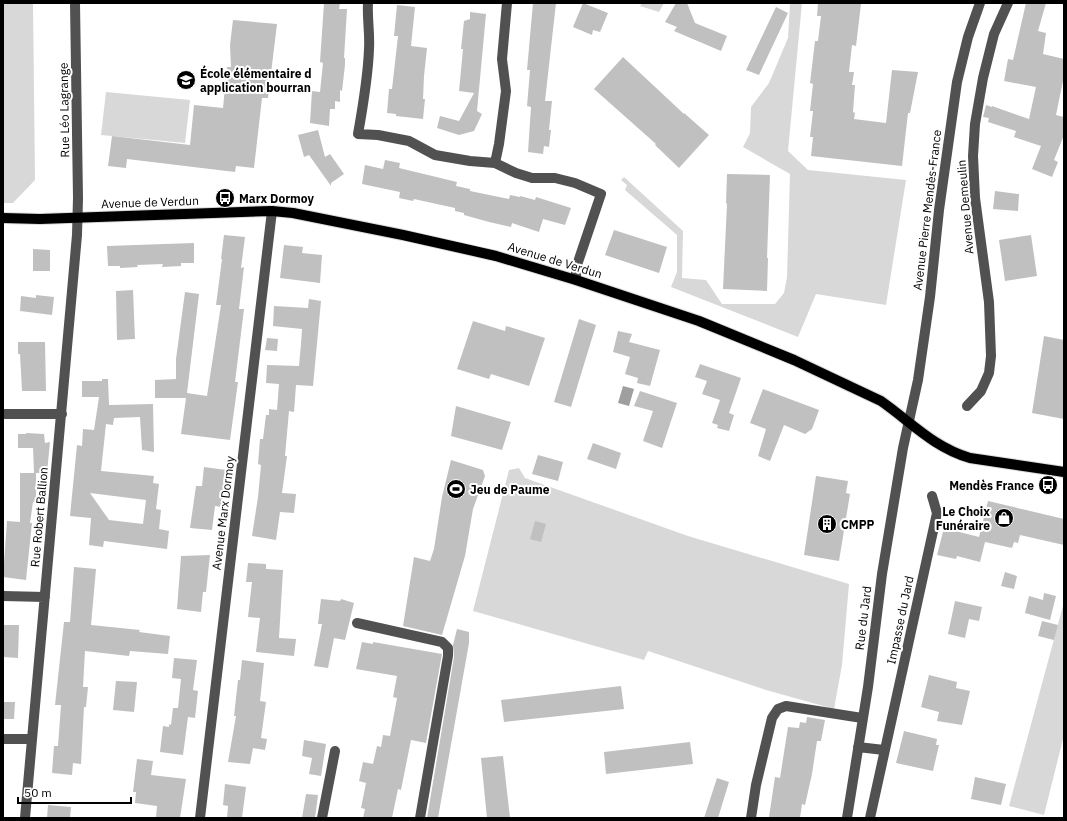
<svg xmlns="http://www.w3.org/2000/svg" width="1067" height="821" viewBox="0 0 1067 821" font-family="'IBM Plex Sans',sans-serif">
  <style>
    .green { fill: #d8d8d8 }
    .water { fill: #9f9f9f }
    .building { fill: #c0c0c0; fill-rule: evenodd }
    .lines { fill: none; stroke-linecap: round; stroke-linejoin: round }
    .major-casing { stroke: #dbdbdb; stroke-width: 12 }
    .minor { stroke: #515151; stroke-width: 10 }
    .major { stroke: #000; stroke-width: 10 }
    .labels { text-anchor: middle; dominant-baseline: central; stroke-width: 4; stroke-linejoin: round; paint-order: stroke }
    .poi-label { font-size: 12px; font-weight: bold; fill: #000; stroke: #fff; text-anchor: start }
    .street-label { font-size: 12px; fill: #000; stroke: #fff }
  </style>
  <rect width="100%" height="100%" fill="#fff"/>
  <path class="green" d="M3,3H33L35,180L13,203H3Z
    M642,3H664L659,12L640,6Z
    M790,3H802L788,151L808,170L906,180L886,305L816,294L798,337L671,287L677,272V235L625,190L627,185L621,180L624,177L683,231L682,278L706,280L722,304H775L784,293L787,277L790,174L743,147L750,133L751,107L769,83L788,38Z
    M106,92L190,100L185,143L101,135Z
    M519,468L525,478L688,536L849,584L842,665L834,709L766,690L648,651L644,660L473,611L509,470Z
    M1064,602V735L1044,815L1009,806Z"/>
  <path class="water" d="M623,386L634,389L629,406L618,403Z"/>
  <path class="building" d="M324,3H340L339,9H347L344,58H345V65L342,91L340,90V102L335,101V109H330L329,126L310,123L312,91L320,92L323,63L320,62Z
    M533,3H556L545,101H552L549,130H551L549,147L544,146L543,154L528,152L531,107L527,106L530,70H527Z
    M583,3L608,13L600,32L593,30L592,35L573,27Z
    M676,3H687L695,23L727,36L721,51L674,31L677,27L665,22Z
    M818,3L861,4L856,46L852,45L849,72H854L852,85H855L853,112L855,113L854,119L886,123L892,70L918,72L910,113H908L902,166L811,156L813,137H810L813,111H810L813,84L810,83L815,41H818L821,16H817Z
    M1026,3H1046L1038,31L1046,33L1043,54L1064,59V76L1056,115L1064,117V135L1054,160L1058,162L1052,177L1032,169L1041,146L1014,137L1016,131L988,122L989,118L983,117L986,105L992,107V106L1029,119L1036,87L1004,81L1008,59L1013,60Z
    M397,5L415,7L411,46L427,48L424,76L423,99H425L423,119L396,116V114L387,113L389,89H392L398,36H394Z
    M776,7L788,13L759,75L746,70Z
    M470,12L486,14L477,111L482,114L474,131L459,135L437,128L440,116L459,121L474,93L459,91L463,49H461L464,21L470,19Z
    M233,20L277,24L268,98H262L254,168L236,166L235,172L127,159L126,168L108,166L112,136L190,145L194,105L223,108L227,67H231L230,45Z
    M623,57L684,114V113L709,135L679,168L655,145L656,144L594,89Z
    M318,130L325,157L330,154L344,174L331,183V186L309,155L304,157L298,135Z
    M385,160L400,163L399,168L457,182L456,186L470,189V191L509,199L510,195L520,197V196L535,200L536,197L571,208L565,225L543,219L539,232L512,223L511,227L489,222L464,215V213L455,211V208L414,199L413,201L399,198L400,192L362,184L365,165L383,169Z
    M727,174L770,175L767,258H768L767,291L723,289L727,204L726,203Z
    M995,191L1019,194L1018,211L993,209Z
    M614,230L667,247L659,273L605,255Z
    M224,235L245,237L241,268L244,267L239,309H244L235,382H238L230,440L181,434L186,398H155V380L176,379V359L185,292L199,294L187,393L207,396L221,305H216L222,259H221Z
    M1031,235L1037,276L1005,281L999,240Z
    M194,243V263H181V266L162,267L163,264L137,265L138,267L120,268V266H108L107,246Z
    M284,245L303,247L302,253L322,255L320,283L280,278Z
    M33,249L50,250V271H33Z
    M133,290L135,339L117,340L116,291Z
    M36,295L54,297L52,315L20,311L21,296L36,298Z
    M309,299L321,301L313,386L296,385L294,412L289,411L285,456H287L282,493L296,494L294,513L280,512L276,540L252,536L258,497L261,465L258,464L260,439H263L266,415H269V409L277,410L279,384L266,383L267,365L299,366L301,344L302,329L273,326L274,306L308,308Z
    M579,319L596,325L571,407L554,402Z
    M473,321L505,331L506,326L545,338L529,386L491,374L489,379L457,369Z
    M618,331L632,334L629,342L660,350L650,386L637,383L638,378L625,374L630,357L613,352Z
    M1044,336L1064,340V419L1032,413Z
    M267,338L278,339L277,351L265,350Z
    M18,342H45L46,391H22L20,354H18Z
    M700,364L741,378L729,413L734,415L729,431L717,428L718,425L712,423L720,400L702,394L707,381L695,377Z
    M102,379H108L109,405L153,404L154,452L142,450L140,417L114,418L113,425L106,424L101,471L154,476L153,483L159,484L156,509L161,510L159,529L169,531L167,549L104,541L103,547L89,545L91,518L70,516L77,445L82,446L83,429L94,430L99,397H82V381H102ZM90,493L146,500L143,524L109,520Z
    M763,389L819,410L812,429L805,434L784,425L770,461L758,456L766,429L750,423Z
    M640,391L677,403L662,448L643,441L653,411L634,406Z
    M456,406L511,422L502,450L451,436Z
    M26,433L44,434L45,443L50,442L47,473H34L33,448H18V434H26Z
    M593,443L621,453L616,469L587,459Z
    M538,455L563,462L558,481L532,474Z
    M451,460L483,470L485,476L473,509L465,556L442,635L403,626L414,557L430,561L434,549L442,497Z
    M204,467L226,470L222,507L215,506L212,530L190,528L196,486H202Z
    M20,473H36V501L33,502L30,523H32L26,580L3,577L7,521L20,522Z
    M816,476L848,481L846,493L850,494L839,561L804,555Z
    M988,501L1064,519V545L1020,535L1018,543L1014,542L1012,548L985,542L980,562L957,556L956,559L937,555L944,528L979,537Z
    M535,521L546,524L541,542L530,539Z
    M210,555L206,592H203L201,612L177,609L181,556Z
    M248,563L266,564V569L283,570L279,638L296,639L294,656L256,652L260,618L248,617L252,582H246Z
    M74,567L96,569L91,625L140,630L139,632L170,636L168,654L130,651L129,656L85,651L83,687H88L86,707H84L81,764L73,763L72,775L52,773L54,746H58L61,705H55L64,622H70Z
    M1005,572L1017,576L1014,589L1001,586Z
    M1044,593L1056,596L1050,620L1025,613L1029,596L1043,600Z
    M321,599L340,601L341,599L354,603L345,640L334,638L328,668L314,666L322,624H318Z
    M955,601L982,607L979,621L969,619L965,638L948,634Z
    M1042,621L1058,625L1054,640L1038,636Z
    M3,625H19L18,658L3,657Z
    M457,629L469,632V643L438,818H427L454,657L453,645Z
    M362,642L373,644V642L442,654L426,743L411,740L401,790L398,789L392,818H363L365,809L361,808L366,783L359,781L363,762L373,764L377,746L381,747L383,735L390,736L397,698L393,697L397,676L356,669Z
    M174,658L197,660L193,690L198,691L195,718L188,717L183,755L160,752L163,726L169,727V724L171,725L173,708H178L181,679L172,678Z
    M242,660L264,663L260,701L266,702L261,738L267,739L265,750L253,748L250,764L228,762L236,716H234L238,680H240Z
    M929,675L957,682L956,688L970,691L962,725L937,721L939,712L921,707Z
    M116,681L137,682L134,712L113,710Z
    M621,686L624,709L504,722L501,700Z
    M3,702H15L14,719H3Z
    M807,717L825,720L821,741H817L812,774L805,805L802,804L800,818L769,817L775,777L780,778L788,727L799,728L800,722L806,723Z
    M904,731L937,739L936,745H939L933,771L896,763Z
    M304,740L326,744L321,776L309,774L312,758L302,756Z
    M690,742L693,764L606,774L604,752Z
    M503,756L510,818H487L481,758Z
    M137,759L153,761L151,775L186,779L180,818H156L157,806L135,803L136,792H133Z
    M975,777L1006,784L1001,805L971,799Z
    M717,778L729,782L718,818H704Z
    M225,784L246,787L242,818H227L228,806L223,805Z
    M306,794L318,795L315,818H302Z
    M48,805L71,807L70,818H47Z"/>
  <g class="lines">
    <g class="major-casing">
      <path id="major" d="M3,218L40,219L272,211L293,213L403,235L496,256L576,280L699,321L794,360L881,401C911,422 933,447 970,458L1064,472"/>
    </g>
    <path class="minor" d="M368,3C367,18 370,33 369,49C368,77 363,106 358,134L378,135L409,141L435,155L470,161L495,163L516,173L532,178H555L575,183L601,194L576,268V280
      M495,163L499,144L506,91L502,59L507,3
      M967,406L981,391L989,373L991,356L989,302L975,198L973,156L975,124L983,78L994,34L1008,3
      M3,414H62
      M3,596L45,597
      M357,623L442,642L448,648V656L420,818
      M3,739H32
      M858,747L884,750
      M25,818L77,235L78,198L75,3
      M200,818L272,211
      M322,818L335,751
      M751,818L756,785L772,718L778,709L786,706L862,718
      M847,818L868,687L882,574L903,448L918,380L930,297L939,210L957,82L968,37L980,3
      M870,818L937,513L932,496"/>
    <use href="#major" class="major"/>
  </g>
  <defs>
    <g id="school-disc" transform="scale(1)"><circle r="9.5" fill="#000" stroke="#fff"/><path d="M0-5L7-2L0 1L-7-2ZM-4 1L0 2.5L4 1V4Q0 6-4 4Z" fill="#fff"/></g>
    <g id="bus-disc" transform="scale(1)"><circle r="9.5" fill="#000" stroke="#fff"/><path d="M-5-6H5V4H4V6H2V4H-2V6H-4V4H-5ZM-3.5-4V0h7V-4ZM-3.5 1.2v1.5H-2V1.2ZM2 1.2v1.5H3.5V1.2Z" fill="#fff"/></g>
    <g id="stadium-disc" transform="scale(1)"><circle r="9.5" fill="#000" stroke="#fff"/><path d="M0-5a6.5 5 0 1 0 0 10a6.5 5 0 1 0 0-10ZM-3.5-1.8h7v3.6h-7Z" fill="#fff"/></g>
    <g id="shop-disc" transform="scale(1)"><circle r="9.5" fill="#000" stroke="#fff"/><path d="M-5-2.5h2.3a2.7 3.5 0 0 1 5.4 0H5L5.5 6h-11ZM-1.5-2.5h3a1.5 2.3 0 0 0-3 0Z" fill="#fff"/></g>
    <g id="building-disc" transform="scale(1)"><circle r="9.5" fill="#000" stroke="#fff"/><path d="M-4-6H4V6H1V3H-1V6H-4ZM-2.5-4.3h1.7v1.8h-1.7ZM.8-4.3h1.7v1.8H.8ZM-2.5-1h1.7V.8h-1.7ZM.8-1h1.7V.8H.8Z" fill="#fff"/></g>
  </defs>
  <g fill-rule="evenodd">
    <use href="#school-disc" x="186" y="80"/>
    <use href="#bus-disc" x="225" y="198"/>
    <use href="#bus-disc" x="1048" y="485"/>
    <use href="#stadium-disc" x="456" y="489"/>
    <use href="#shop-disc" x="1004" y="518"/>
    <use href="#building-disc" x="827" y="524"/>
  </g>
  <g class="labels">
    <g class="poi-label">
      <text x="200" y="73">École élémentaire d<tspan x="200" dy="14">application bourran</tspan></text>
      <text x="239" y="198">Marx Dormoy</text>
      <text x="1034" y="485" text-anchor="end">Mendès France</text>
      <text x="470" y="489">Jeu de Paume</text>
      <text x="990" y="511" text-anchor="end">Le Choix<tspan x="990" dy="14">Funéraire</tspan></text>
      <text x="841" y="524">CMPP</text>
    </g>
    <g class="street-label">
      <text transform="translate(64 110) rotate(-91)">Rue Léo Lagrange</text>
      <text transform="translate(150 202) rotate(-2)">Avenue de Verdun</text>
      <text transform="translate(965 207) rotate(-95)">Avenue Demeulin</text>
      <text transform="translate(927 210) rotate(-83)">Avenue Pierre Mendès-France</text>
      <text transform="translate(555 260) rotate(17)">Avenue de Verdun</text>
      <text transform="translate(223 513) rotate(-83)">Avenue Marx Dormoy</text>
      <text transform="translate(39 517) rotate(-85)">Rue Robert Ballion</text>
      <text transform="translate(863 618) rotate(-83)">Rue du Jard</text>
      <text transform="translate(900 620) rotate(-78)">Impasse du Jard</text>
    </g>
  </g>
  <rect width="1067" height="821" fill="none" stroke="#000000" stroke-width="8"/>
  <path d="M18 797v6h113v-6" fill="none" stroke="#000000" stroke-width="2"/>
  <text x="24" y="797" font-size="12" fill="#000000" stroke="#ffffff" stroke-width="3" paint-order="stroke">50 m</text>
</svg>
